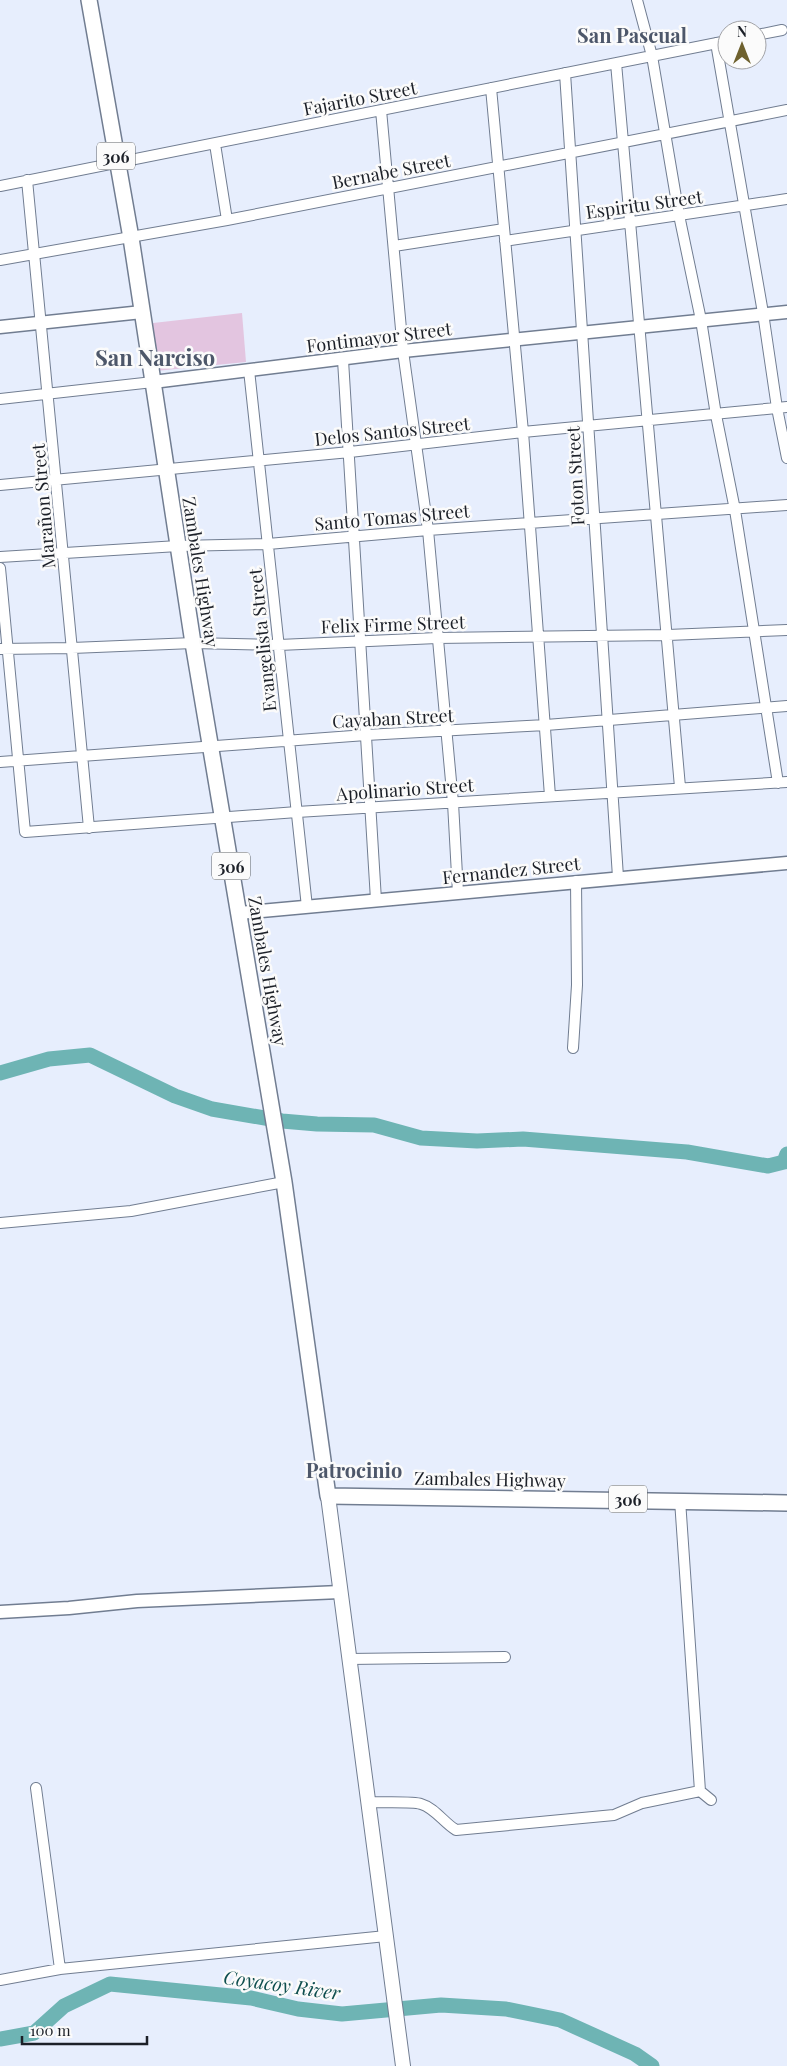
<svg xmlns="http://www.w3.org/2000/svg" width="787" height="2066" viewBox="0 0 787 2066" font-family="'Playfair Display',serif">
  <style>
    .green { fill: #e3c5e0 }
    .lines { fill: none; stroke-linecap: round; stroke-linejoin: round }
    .river { stroke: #6eb4b4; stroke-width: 15 }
    .minor-casing { stroke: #717d91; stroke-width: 12 }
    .tertiary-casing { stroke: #717d91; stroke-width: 15 }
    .secondary-casing { stroke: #717d91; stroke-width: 16 }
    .primary-casing { stroke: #717d91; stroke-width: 18 }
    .minor { stroke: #fff; stroke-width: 10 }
    .tertiary { stroke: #fff; stroke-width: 12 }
    .secondary { stroke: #fff; stroke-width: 14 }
    .primary { stroke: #fff; stroke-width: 15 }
    .labels { text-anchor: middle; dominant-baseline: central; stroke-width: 5; stroke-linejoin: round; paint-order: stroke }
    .shield { fill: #fbfbfb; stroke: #5f6267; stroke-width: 1 }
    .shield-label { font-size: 16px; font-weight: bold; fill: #1c2028 }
    .street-label { font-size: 18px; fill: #1c2028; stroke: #fbfbfb }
    .water-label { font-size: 19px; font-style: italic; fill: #0f4f4f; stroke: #fbfbfb }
    .quarter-label { font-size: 20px; font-weight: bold; fill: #4d576a; stroke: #fbfbfb }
    .district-label { font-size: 22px; font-weight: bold; fill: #4d576a; stroke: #fbfbfb }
  </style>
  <rect width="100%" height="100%" fill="#e7eefd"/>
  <path class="green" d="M242,313L246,362L156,371L153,323Z"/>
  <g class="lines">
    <path class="river" d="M0,1073L49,1059L90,1055L175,1096L212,1109L282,1121L317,1124L374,1125L421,1138L477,1141L523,1139L687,1152L768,1166L784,1162L787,1154
      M0,2039L34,2033L64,2006L110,1984L251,1998L298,2009L342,2014L441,2005L506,2009L560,2020L635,2054L652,2066"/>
    <g class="minor-casing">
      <path id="minor" d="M637,0L652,56L679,215L701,320L716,415L735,510L778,783
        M757,35L782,30
        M716,43L763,313L777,408L787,458
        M616,63L680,787
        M565,73L618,877
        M491,88L523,432L550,796
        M381,110L403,351L428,530L453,803L458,893
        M215,144L227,220
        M27,180L89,828
        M0,186L727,41
        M505,241L787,199
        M394,246L504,229
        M0,260L227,220L787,110
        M343,360L376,900
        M249,370L307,907
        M0,399L153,382
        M0,485L350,452L523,432L787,407
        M0,557L178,546L268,544L428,530L787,505
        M0,568L25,832L297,812L787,782
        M0,649L72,648L193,643L279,645L437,638L668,635L787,630
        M0,762L366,735L546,725L787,706
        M573,1048L577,985L576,881
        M0,1223L131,1211L284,1182
        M680,1500L700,1791L711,1800
        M349,1659L505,1657
        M36,1788L60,1969
        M368,1802C380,1803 412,1801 421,1804C435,1808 444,1823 456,1830L614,1815L642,1803L700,1791
        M0,1980L60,1969L386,1936"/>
    </g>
    <g class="tertiary-casing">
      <path id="tertiary" d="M0,327L142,312
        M153,382L403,351L787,312
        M239,913L787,863
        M0,1612L69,1608L137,1601L340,1592"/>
    </g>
    <g class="secondary-casing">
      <path id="secondary" d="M328,1496L403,2066"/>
    </g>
    <g class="primary-casing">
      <path id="primary" d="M89,0L131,238L193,643L284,1182L328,1496L787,1503"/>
    </g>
    <use href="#minor" class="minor"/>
    <use href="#tertiary" class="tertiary"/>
    <use href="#secondary" class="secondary"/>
    <use href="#primary" class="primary"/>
  </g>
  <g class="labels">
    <g class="shield">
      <rect x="97" y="142.5" width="38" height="27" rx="4"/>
      <rect x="212" y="852.5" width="38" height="27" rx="4"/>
      <rect x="609" y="1485.5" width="38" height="27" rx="4"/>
    </g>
    <g class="shield-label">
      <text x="116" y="156">306</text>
      <text x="231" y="866">306</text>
      <text x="628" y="1499">306</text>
    </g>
    <g class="street-label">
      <text transform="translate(360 98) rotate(-11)">Fajarito Street</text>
      <text transform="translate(391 171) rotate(-11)">Bernabe Street</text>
      <text transform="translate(644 204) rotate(-8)">Espiritu Street</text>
      <text transform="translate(379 337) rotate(-7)">Fontimayor Street</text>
      <text transform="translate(392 431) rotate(-6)">Delos Santos Street</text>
      <text transform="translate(575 476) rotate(-93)">Foton Street</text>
      <text transform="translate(43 506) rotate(-95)">Marañon Street</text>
      <text transform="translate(392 517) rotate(-5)">Santo Tomas Street</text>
      <text transform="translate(201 572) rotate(81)">Zambales Highway</text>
      <text transform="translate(393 624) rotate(-2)">Felix Firme Street</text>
      <text transform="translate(262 640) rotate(-96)">Evangelista Street</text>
      <text transform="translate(393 718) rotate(-3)">Cayaban Street</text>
      <text transform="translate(405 789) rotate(-4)">Apolinario Street</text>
      <text transform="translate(511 870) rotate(-6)">Fernandez Street</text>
      <text transform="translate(268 971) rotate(80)">Zambales Highway</text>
      <text transform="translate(490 1479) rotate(1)">Zambales Highway</text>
    </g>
    <g class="water-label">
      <text transform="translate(282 1984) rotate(8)">Coyacoy River</text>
    </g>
    <g class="quarter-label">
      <text x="632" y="34">San Pascual</text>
      <text x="354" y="1469">Patrocinio</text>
    </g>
    <g class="district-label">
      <text x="155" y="357">San Narciso</text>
    </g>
  </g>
  <g transform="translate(742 45)"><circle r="24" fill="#fbfbfb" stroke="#a2a3a7"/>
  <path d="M0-4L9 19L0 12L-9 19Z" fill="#6e612e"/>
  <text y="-8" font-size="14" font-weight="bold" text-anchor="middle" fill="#1c2028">N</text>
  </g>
  <path d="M22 2036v8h125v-8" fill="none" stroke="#1c2028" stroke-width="2.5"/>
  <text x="30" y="2036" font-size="15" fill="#1c2028" stroke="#fbfbfb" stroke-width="4" paint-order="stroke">100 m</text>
</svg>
